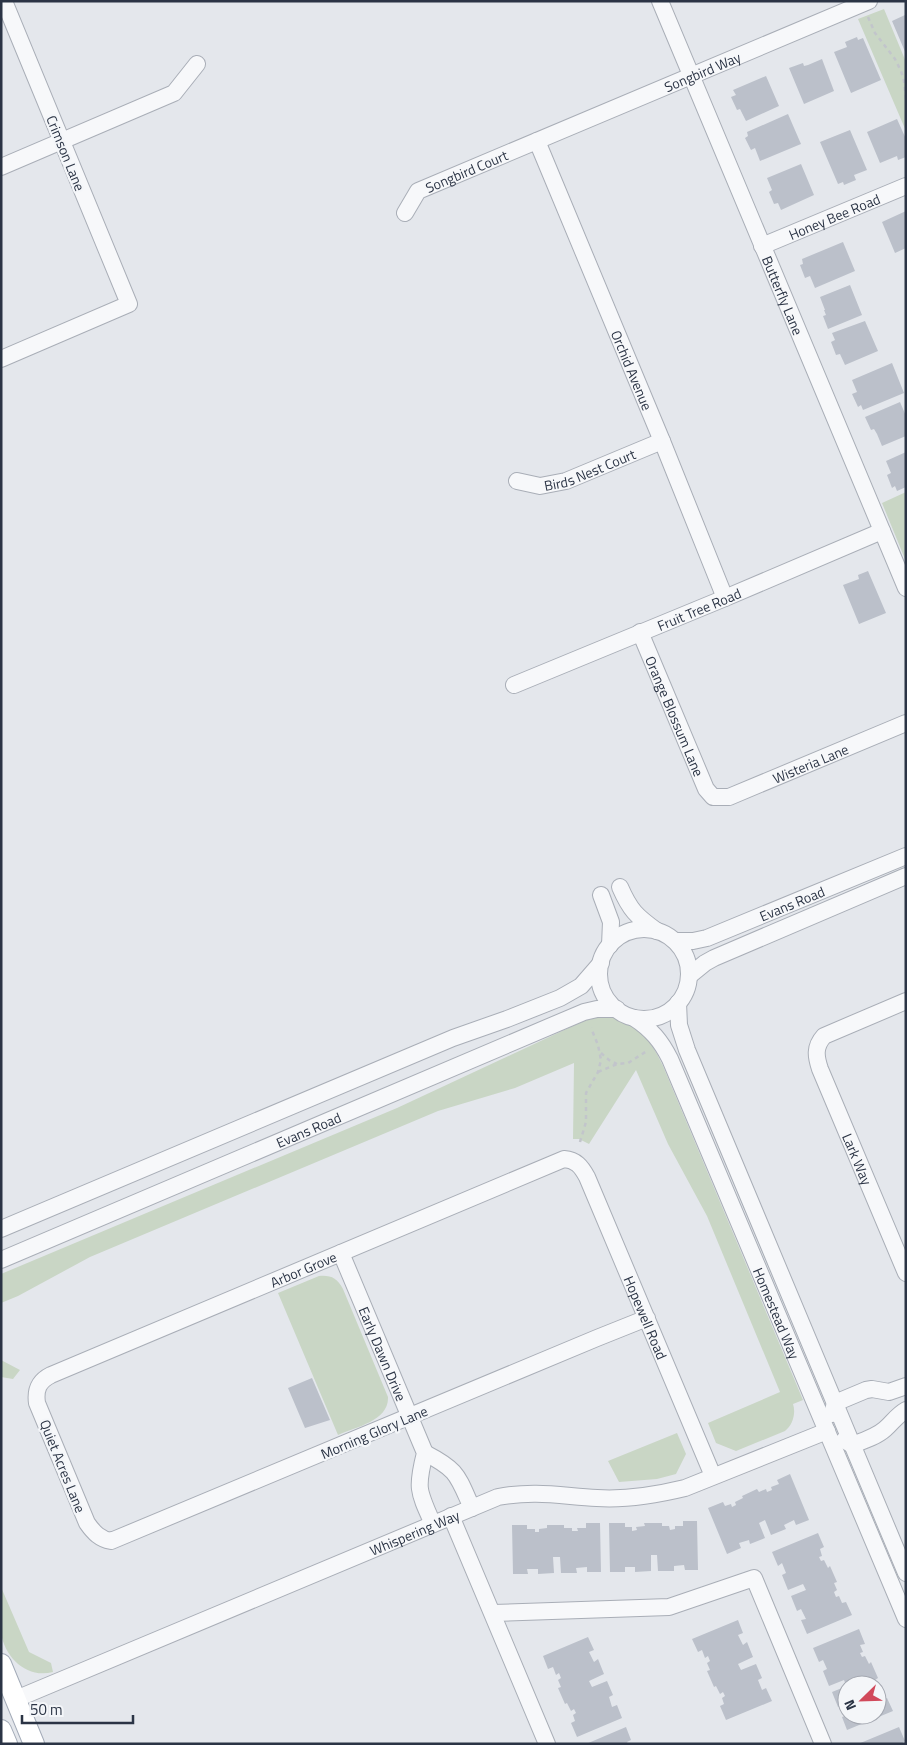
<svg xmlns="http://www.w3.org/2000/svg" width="907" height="1745" viewBox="0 0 907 1745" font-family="'Titillium Web',sans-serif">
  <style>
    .green { fill: #c9d6c5 }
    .building { fill: #bbc0ca }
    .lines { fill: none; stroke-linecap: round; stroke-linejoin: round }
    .minor-casing { stroke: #a9aeb7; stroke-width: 18 }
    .major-casing { stroke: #a3abb8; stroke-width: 22 }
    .path { stroke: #c2c5cb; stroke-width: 2.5; stroke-dasharray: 4 4; stroke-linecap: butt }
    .minor { stroke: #f7f8fa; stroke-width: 16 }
    .major { stroke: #fff; stroke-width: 20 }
    .labels { text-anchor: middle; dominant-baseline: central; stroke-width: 4.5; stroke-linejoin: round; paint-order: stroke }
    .street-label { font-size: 14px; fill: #2b3445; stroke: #f4f6f9 }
  </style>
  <rect width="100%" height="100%" fill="#e4e7ec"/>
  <path class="green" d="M884,9L906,62V131L858,19Z
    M906,492V558L905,559L882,503Z
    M605,1016C636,1021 650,1038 663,1066L803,1400L793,1404C796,1413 793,1425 785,1431L736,1451L716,1443L708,1423L780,1392L707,1216L668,1144L636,1070L589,1144L579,1139H573L574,1063L515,1088L438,1111L90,1257L18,1296L1,1303V1274L397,1108L577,1024L587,1020Z
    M319,1276C331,1275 337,1278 343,1289L388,1397C389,1421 356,1427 338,1435L278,1293Z
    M1,1360L20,1370L13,1379L1,1377Z
    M677,1433L686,1454L676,1474L657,1479L619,1482L608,1461Z
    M1,1587L29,1652L51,1663L53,1672C27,1679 5,1658 1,1633C0,1618 1,1602 1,1587Z"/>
  <path class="building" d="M905,15L906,17V54L892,21Z
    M857,37L858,40L863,38L881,80L851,93L834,52L847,47L845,42Z
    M822,59L834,91L804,104L789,68L803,63L804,66L808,65Z
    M766,76L779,106L746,121L740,109L737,110L731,97L736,95L733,90Z
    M788,114L801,144L760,161L755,148L751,150L745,138L748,136L747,132Z
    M897,119L906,139V157L898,160L897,156L880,163L867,132Z
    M850,130L867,170L854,175L856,180L844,185L843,182L838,184L820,142Z
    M801,164L814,195L781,210L778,203L774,204L769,192L772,190L767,178Z
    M906,211V248L895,253L882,222Z
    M843,242L855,271L815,288L810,276L805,278L800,265L803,264L802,259Z
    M850,285L862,315L828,329L823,316L826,315L824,310H825L820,297Z
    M865,321L878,351L845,365L840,354L836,355L831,342L835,340L832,333Z
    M892,363L904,393L863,410L861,405L858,407L852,394L857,392L852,380Z
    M900,402L906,416V436L882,446L877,434L874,429L871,430L865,417Z
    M906,452V487L897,491L895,486L892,488L887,475L891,473L886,461Z
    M868,571L886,613L859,624L843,585L859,579L858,575Z
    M312,1378L330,1420L305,1428L288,1388Z
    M790,1474L809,1520L796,1525L794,1520L784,1525L786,1529L771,1535L765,1520L759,1523L765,1538L750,1544L749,1540L739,1543L741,1548L727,1554L708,1508L723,1502L725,1506L731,1504L732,1507L736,1505L735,1502L743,1498L742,1496L757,1489L759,1492L766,1489L767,1492L772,1490L771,1487L779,1484L777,1480Z
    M683,1521H697L698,1570H685L684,1565L674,1566V1571H658L657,1555H651V1571L635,1572V1567H625V1572H610L609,1523H625V1527H632V1531L637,1530L636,1527L645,1526L644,1523H662V1526H669L670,1530L675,1529V1526H683Z
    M586,1523H600L601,1572H587V1567L576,1568L577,1573H561L560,1557H553L554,1573L538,1574V1569H527L528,1574H513L512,1525H527V1529H535V1532H539V1529L547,1528V1525H564V1528H572V1531H578L577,1528H586Z
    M818,1533L824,1547L820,1549L822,1556L819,1557L821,1561L824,1560L828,1568L830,1566L837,1582L834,1583L837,1590L834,1592L836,1597L839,1596L842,1603L846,1602L852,1615L807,1634L801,1620L806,1619L801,1609L797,1611L791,1596L806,1590L803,1584L788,1590L782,1575L786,1573L782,1563L778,1566L772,1552Z
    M738,1620L743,1633L738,1635L743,1645L747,1642L753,1657L738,1664L741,1670L756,1664L762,1678L758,1680L762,1690L766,1688L772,1701L726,1720L720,1706L724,1704L722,1698L725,1696L723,1692L720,1694L716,1686L714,1687L707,1671L710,1670L707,1663L710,1661L708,1656L705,1658L702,1650L698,1652L692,1639Z
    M859,1629L865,1644L860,1645L863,1652L860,1653L862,1657L865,1656L869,1664L871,1662L878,1678L875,1680L877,1685H846L844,1680L829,1686L823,1671L827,1669L823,1660L819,1662L813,1648Z
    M588,1637L594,1650L589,1652L594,1662L598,1659L604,1674L589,1681L592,1687L607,1681L613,1695L609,1697L612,1707L617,1705L622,1718L577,1737L571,1723L575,1721L573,1715L576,1713L574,1709L571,1711L567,1703L565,1704L558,1688L561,1687L558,1680L561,1678L559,1673L556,1675L553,1667L548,1669L543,1656Z
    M847,1686V1715H877V1693L879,1692L883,1700L887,1698L893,1711L847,1730L842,1717L847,1715L842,1705L838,1707L832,1692Z
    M626,1727L631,1740L627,1742L628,1744H586Z
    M899,1727L905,1741L901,1744H858Z"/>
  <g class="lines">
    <g class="minor-casing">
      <g id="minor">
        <path id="s1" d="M660,1L906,588"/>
        <path id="s2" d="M537,141L662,441L725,598"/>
        <path d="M1,167L174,93L197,64"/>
        <path id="s3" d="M405,213L418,191L869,1"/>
        <path id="s4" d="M762,246L906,186"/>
        <path d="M1,359L129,304L4,1"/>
        <path id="s5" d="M517,481L540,486L566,481L662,441"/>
        <path id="s6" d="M640,632L706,789L713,797H729L906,723"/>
        <path id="s7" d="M514,685L725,598L882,531"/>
        <path d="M620,887C630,910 636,916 657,931"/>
        <path d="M601,895L611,922L610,945"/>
        <circle cx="644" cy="974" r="45"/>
        <path id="s8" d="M675,941H693L707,938L906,856"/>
        <path d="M689,976L705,963L714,958L906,876"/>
        <path id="s9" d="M906,1001L824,1036C814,1047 816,1057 820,1069L906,1273"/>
        <path d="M678,1003L679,1025L687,1050L906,1573"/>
        <path id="s10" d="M634,1018C651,1029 661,1041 670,1059L906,1619"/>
        <path d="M1,1229L453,1038L507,1019L560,998L581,986L601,963"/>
        <path id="s11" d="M341,1253L425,1453C416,1488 418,1491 433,1524"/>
        <path id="s12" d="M1,1260L584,1012L597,1009H617"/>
        <path id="s13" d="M647,1318L597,1338L111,1541C100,1539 94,1533 87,1523L37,1403C35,1389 39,1381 51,1375L564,1159C576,1160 581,1166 587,1177L713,1476"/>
        <path d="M832,1414L835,1403L866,1390L872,1389L889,1392L906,1386"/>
        <path d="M844,1440L852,1445C863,1441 876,1437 885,1429C893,1422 897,1415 906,1410"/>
        <path d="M425,1453C458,1470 457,1475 472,1508"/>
        <path d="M451,1516L547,1744"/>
        <path d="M493,1613L669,1607L754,1578L823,1744"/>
        <path id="s14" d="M16,1699L498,1497C536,1490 561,1496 597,1498C627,1500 656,1495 685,1488L827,1431"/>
      </g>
    </g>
    <g class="major-casing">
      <path id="major" d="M1,1664L34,1744
        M1,1730L7,1744"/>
    </g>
    <path class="path" d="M868,17L875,33L895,59L901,71L904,81L906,100
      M601,1053L609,1060L617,1064
      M598,1072L617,1064L628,1063L647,1051
      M580,1142L586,1122V1093L598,1072L601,1060L598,1045L591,1028"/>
    <use href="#minor" class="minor"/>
    <use href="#major" class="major"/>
  </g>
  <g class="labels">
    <g class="street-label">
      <text stroke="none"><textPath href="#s3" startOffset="334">Songbird Way</textPath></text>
      <text transform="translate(66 153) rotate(68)">Crimson Lane</text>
      <text stroke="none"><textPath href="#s3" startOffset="78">Songbird Court</textPath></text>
      <text stroke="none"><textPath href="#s4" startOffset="78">Honey Bee Road</textPath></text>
      <text stroke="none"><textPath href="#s1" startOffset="319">Butterfly Lane</textPath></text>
      <text stroke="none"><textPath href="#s2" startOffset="248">Orchid Avenue</textPath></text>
      <text stroke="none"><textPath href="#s5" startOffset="76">Birds Nest Court</textPath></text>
      <text stroke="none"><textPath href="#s7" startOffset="200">Fruit Tree Road</textPath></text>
      <text stroke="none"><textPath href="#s6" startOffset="91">Orange Blossum Lane</textPath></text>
      <text stroke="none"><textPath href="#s6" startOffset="285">Wisteria Lane</textPath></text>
      <text stroke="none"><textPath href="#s8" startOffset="124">Evans Road</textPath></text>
      <text stroke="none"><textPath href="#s12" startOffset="334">Evans Road</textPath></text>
      <text stroke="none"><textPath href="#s9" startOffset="222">Lark Way</textPath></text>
      <text stroke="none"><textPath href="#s13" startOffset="1049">Arbor Grove</textPath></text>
      <text stroke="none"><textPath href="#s10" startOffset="331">Homestead Way</textPath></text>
      <text stroke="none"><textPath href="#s13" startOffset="1515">Hopewell Road</textPath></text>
      <text stroke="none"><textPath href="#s11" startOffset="109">Early Dawn Drive</textPath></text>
      <text transform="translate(374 1432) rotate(-23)">Morning Glory Lane</text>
      <text transform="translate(63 1466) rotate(68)">Quiet Acres Lane</text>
      <text stroke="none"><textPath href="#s14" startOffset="432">Whispering Way</textPath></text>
    </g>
  </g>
  <rect width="907" height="1745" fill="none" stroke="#2b3445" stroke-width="5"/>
  <g transform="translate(862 1700) rotate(247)"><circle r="24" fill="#f4f6f9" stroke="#a4a8b1"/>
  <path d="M0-4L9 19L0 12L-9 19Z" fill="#d1495b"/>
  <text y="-8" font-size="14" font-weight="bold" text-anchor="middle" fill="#2b3445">N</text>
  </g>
  <path d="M22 1715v8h111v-8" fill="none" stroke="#2b3445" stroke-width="2.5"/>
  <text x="30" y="1715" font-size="15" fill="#2b3445" stroke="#f4f6f9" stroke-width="4" paint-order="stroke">50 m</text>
</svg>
